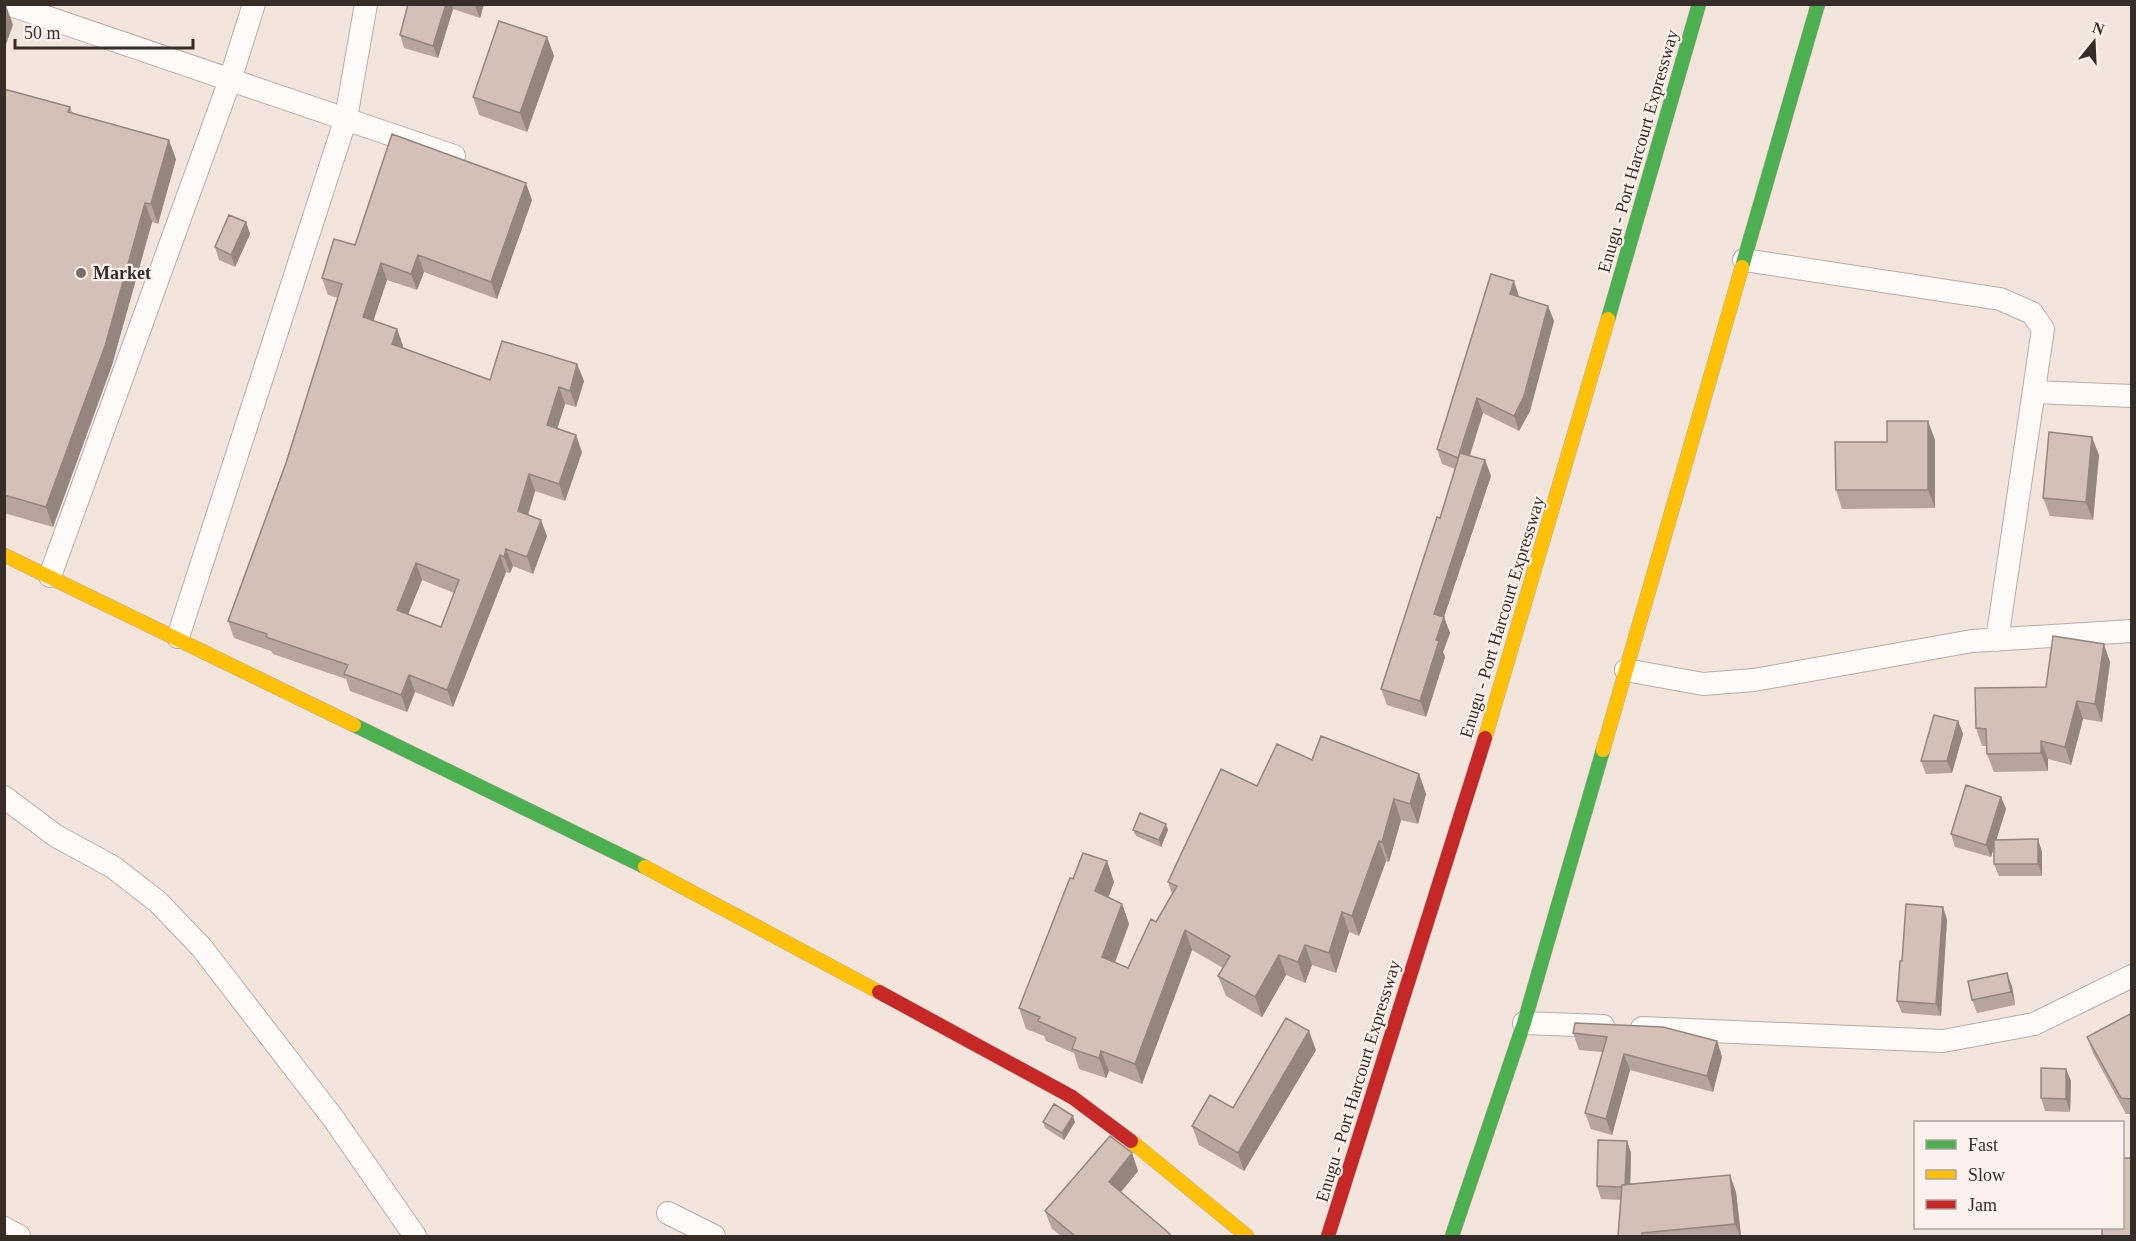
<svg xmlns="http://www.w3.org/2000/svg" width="2136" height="1241" viewBox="0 0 2136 1241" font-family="Georgia,serif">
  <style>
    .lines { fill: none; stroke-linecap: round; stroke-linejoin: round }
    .street-casing { stroke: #b8aca7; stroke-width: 24 }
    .fast-casing { stroke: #b8aca7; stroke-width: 15 }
    .slow-casing { stroke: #b8aca7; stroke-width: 15 }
    .jam-casing { stroke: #b8aca7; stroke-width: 15 }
    .street { stroke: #fdfbfa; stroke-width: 22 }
    .fast { stroke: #4caf50; stroke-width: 14 }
    .slow { stroke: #ffc107; stroke-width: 14 }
    .jam { stroke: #c62828; stroke-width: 14 }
    .wall { fill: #b6a59d; fill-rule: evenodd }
    .shaded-wall { fill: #94867f }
    .building { fill: #d4c0b6; stroke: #94867f; stroke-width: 1.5; fill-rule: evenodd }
    .poi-dot { fill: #796d67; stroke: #fcf1ec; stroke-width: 2 }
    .labels { text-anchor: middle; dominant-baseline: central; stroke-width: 4.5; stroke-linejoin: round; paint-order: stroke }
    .street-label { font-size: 18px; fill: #372d28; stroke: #fcf1ec }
    .poi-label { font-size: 18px; font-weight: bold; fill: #372d28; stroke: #fcf1ec; text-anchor: start }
  </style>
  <rect width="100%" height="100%" fill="#f3e4dc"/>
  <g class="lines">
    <g class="street-casing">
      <path id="street" d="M8,4L454,156
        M1744,260L2000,299L2032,313L2043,329L1997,640
        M2034,392L2132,396
        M50,576L230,80L254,4
        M178,637L346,118L366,4
        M1626,670L1703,684L1754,680L1972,641L2132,631
        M4,797L56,836L113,867L158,902L202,948L333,1118L415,1236
        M1524,1023L1603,1026
        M1642,1028L1943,1041L2034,1024L2132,976
        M668,1213L714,1236
        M4,1228L19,1236"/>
    </g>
    <g class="fast-casing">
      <path id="fast" d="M1742,267L1818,4
        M1608,319L1699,4
        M354,725L645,867
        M1452,1236L1524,1023L1603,750"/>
    </g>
    <g class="slow-casing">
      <path id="slow" d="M4,555L354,725
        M1485,738L1608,319
        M1603,750L1742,267
        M645,867L879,992
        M1131,1141L1247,1236"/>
    </g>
    <g class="jam-casing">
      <path id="jam" d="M879,992L1072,1097L1131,1141
        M1328,1236L1485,738"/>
    </g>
    <use href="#street" class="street"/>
    <use href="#fast" class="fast"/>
    <use href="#slow" class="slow"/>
    <use href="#jam" class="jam"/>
  </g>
  <path class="wall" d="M408,4H484L480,18L453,9L438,58L404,48L400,35Z
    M547,37L554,56L527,132L479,115L473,97Z
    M4,89L70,107L72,112L176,159L158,224L152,222L112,365L53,527L4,513Z
    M532,200L497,299L424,272L417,290L387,280L373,321L397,329L403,346L402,348L490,380L577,364L584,381L576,407L565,404L557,429L582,452L565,501L535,491L528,515L547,536L533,574L513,566L510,573L506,572L453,707L415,692L407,712L350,691L346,679L273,654L271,651L234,638L228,621L286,463L338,298L328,295L322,278L355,245ZM422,580L454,593L441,627L408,614Z
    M246,222L250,234L235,267L219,260L215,247Z
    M1519,296V297L1548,306L1554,321L1530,411L1519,431L1483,413L1470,456L1485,460L1491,476L1444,617L1450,633L1443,652L1445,657L1426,717L1387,705L1381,689L1440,518L1455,469L1442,464L1437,449Z
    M1935,440V508L1842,509L1836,490L1887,442Z
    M2099,455L2093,520L2050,516L2043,498Z
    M2110,662L2102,722L2083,719L2071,765L2048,759V771L1994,772L1987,754V746H1982L1976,728L2046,687Z
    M1958,721L1963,734L1952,773L1926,774L1921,761Z
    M1312,760L1419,774L1426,794L1418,824L1401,820L1389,862L1386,861L1359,936L1349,932L1336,973L1312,965L1305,983L1286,975L1262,1017L1226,996L1218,976L1223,968L1192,950L1142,1084L1109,1071L1106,1078L1079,1069L1074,1053L1046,1041L1044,1036L1026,1029L1019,1008L1073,879L1107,861L1114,882L1108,897L1122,904L1129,924L1115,963L1128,968L1172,894L1168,882L1257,786Z
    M2001,797L2006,809L1996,840L2042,852V876H1999L1994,864V846L1991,857L1955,847L1951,834Z
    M1133,830H1168L1161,847L1136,836Z
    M1947,919L1941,1016L1902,1013L1897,1001L1902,961Z
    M2012,986L2015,1005L1977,1013L1972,1000Z
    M2132,1013V1114H2126L2093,1053L2087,1037Z
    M1573,1033L1717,1041L1722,1057L1713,1092L1630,1070L1612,1135L1591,1129L1585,1113L1603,1052L1579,1050Z
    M1316,1050L1244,1171L1199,1145L1192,1126L1233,1108Z
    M2066,1069L2071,1081L2070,1112L2045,1111L2041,1098Z
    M1043,1122H1075L1064,1140L1045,1128Z
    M1627,1141L1631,1153L1630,1184L1736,1192L1741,1236H1618L1621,1200L1601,1199L1597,1186Z
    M1132,1153L1138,1171L1121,1192L1170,1234L1171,1236H1061L1052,1229L1045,1211Z"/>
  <path class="shaded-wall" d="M446,4H451L453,9L438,58L433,46Z
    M476,4H484L480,18L475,6Z
    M6,5L13,25L4,50V9Z
    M547,37L554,56L527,132L520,113Z
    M169,140L176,159L158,224L151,204Z
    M526,183L532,200L497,299L491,282Z
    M145,203L152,222L112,365L53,527L46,507Z
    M246,222L250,234L235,267L231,255Z
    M418,255L424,272L417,290L411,274Z
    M381,263L387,280L369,334L363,317Z
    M1514,281L1519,296L1515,309L1510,294Z
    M1548,306L1554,321L1530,411L1519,431L1514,416Z
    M397,329L403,346L398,361L392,344Z
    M577,364L584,381L576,407L570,391Z
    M559,387L565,404L553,442L547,425Z
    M1477,398L1483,413L1464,473L1459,458Z
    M1928,421L1935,440V508L1928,490Z
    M576,435L582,452L565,501L559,484Z
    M2092,437L2099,455L2093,520L2086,502Z
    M1485,460L1491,476L1444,617L1450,633L1443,652L1445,657L1426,717L1420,701L1436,640L1434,614Z
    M529,474L535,491L524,528L518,511Z
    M541,520L547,536L533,574L527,557Z
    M506,549L513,566L510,573L504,557Z
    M500,555L506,572L453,707L447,690Z
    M416,563L422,580L403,627L397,610Z
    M2104,644L2110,662L2102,722L2095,704Z
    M409,675L415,692L407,712L401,695Z
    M2077,701L2083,719L2071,765L2065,747Z
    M1958,721L1963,734L1952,773L1947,761Z
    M2041,741L2048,759V771L2041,753Z
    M1419,774L1426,794L1418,824L1410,804Z
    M2001,797L2006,809L1991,857L1986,845Z
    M1394,799L1401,820L1389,862L1382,842Z
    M1166,824L1168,830L1161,847L1159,840Z
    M2038,839L2042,852V876L2038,864Z
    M1379,841L1386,861L1359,936L1352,916Z
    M1107,861L1114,882L1103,912L1095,891Z
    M1122,904L1129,924L1109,977L1102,957Z
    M1943,907L1947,919L1941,1016L1936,1004Z
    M1342,912L1349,932L1336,973L1329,953Z
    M1185,930L1192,950L1142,1084L1135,1064Z
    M1305,945L1312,965L1305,983L1298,962Z
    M1279,955L1286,975L1262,1017L1255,997Z
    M2007,973L2012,986L2015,1005L2011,992Z
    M1309,1031L1316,1050L1244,1171L1238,1153Z
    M1717,1041L1722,1057L1713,1092L1707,1076Z
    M1101,1051L1109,1071L1106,1078L1099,1058Z
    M1624,1054L1630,1070L1612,1135L1606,1119Z
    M2066,1069L2071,1081L2070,1112L2066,1099Z
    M1073,1116L1075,1122L1064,1140L1062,1133Z
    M1627,1141L1631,1153L1630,1200L1625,1187Z
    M1132,1153L1138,1171L1115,1199L1109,1182Z
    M1730,1175L1736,1192L1741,1236H1740L1735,1224Z"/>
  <path class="building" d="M408,4H446L433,46L400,35Z
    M499,21L547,37L520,113L473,97Z
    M4,89L70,107L68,112L169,140L151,204L145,203L105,346L46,507L4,495Z
    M392,134L526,183L491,282L418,255L411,274L381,263L363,317L397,329L392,344L490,380L502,341L577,364L570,391L559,387L547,425L576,435L559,484L529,474L518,511L541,520L527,557L506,549L504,557L500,555L447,690L409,675L401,695L344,674L348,665L266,637L267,634L228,621L286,463L342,284L322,278L334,239L355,245ZM416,563L459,580L441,627L397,610Z
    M229,215L246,222L231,255L215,247Z
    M1491,274L1514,281L1510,294L1548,306L1524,396L1514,416L1477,398L1458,458L1437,449Z
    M1887,421H1928V490H1836L1835,442H1887Z
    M2049,432L2092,437L2086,502L2043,498Z
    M1460,453L1485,460L1434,614L1444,617L1436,640L1439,641L1420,701L1381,689L1437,517L1440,518Z
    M2053,636L2104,644L2095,704L2077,701L2065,747L2041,741V753L1987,754L1986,729L1976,728L1975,688L2046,687Z
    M1934,715L1958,721L1947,761H1921Z
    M1321,736L1419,774L1410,804L1394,799L1382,842L1379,841L1352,916L1342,912L1329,953L1305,945L1298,962L1279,955L1255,997L1218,976L1230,956L1185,930L1135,1064L1101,1051L1099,1058L1072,1049L1076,1038L1038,1021L1040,1017L1019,1008L1070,878L1073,879L1083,853L1107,861L1095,891L1122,904L1102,957L1128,968L1151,919L1156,922L1177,886L1168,882L1221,769L1257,786L1277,744L1312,760Z
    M1966,785L2001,797L1986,845L1951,834Z
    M1140,813L1166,824L1159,840L1133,830Z
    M2038,839V864H1994V840Z
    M1906,904L1943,907L1936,1004L1897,1001L1900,961H1902Z
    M2007,973L2011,992L1972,1000L1968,981Z
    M2132,1013V1099L2121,1098L2087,1037Z
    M1286,1018L1309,1031L1238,1153L1192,1126L1210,1095L1233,1108Z
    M1575,1023L1663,1027L1717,1041L1707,1076L1624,1054L1606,1119L1585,1113L1607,1037L1573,1033Z
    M2041,1068L2066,1069V1099L2041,1098Z
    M1054,1104L1073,1116L1062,1133L1043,1122Z
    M1110,1136L1132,1153L1109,1182L1170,1234L1168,1236H1075L1045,1211Z
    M1598,1140L1627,1141L1625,1185H1622L1621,1187L1597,1186Z
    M2122,1158H2132V1236H2102V1227H2122Z
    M1730,1175L1735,1224L1642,1233V1236H1618L1622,1185Z"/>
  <circle class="poi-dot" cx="81" cy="273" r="6"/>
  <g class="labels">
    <g class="street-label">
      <text transform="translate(1638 151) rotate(-74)">Enugu - Port Harcourt Expressway</text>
      <text transform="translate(1502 617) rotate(-73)">Enugu - Port Harcourt Expressway</text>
      <text transform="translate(1358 1081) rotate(-73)">Enugu - Port Harcourt Expressway</text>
    </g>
    <g class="poi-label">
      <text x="93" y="273">Market</text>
    </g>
  </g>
  <rect width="2136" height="1241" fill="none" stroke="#372d28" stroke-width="12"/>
  <rect x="1914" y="1121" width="210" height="108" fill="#fcf1ec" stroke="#ada39e" stroke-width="1.5"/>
  <rect x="1926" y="1140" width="30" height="9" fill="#4caf50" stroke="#ada39e" stroke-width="1.5"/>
  <text x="1968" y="1151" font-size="18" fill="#372d28">Fast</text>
  <rect x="1926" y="1170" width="30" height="9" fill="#ffc107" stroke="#ada39e" stroke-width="1.5"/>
  <text x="1968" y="1181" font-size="18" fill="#372d28">Slow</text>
  <rect x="1926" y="1200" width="30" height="9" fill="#c62828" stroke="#ada39e" stroke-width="1.5"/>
  <text x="1968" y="1211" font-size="18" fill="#372d28">Jam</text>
  <g transform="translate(2094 42) rotate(18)" stroke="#fcf1ec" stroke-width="4.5" paint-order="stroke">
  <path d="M0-4.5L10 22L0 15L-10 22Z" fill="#372d28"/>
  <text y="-9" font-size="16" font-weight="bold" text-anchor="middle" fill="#372d28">N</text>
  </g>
  <path d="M15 39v9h178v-9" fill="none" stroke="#372d28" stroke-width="3"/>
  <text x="24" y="39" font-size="18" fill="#372d28" stroke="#fcf1ec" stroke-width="4.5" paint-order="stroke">50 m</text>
</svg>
